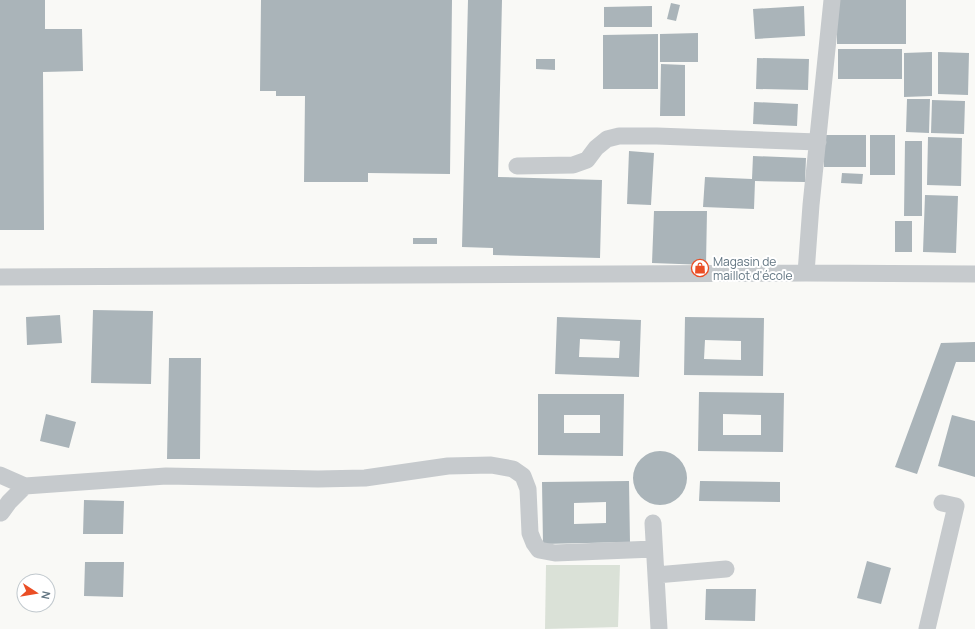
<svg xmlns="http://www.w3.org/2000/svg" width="975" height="629" viewBox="0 0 975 629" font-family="Manrope,sans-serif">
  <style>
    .green { fill: #dae1d7 }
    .building { fill: #aab4b9; fill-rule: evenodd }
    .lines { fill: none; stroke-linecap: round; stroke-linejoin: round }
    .minor { stroke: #c6cacd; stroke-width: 17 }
    .labels { text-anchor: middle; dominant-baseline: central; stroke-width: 4; stroke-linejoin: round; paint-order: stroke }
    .poi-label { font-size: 12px; fill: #627582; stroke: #fff; text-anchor: start }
  </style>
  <rect width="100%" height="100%" fill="#f9f9f6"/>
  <path class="green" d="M546,565H620L618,627L545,629Z"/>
  <path class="building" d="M0,0H45V29H82L83,71L43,72L44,230H0Z
    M261,0H452L450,174L368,173V182H304L305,96H276V91H260Z
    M468,0H502L498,177L602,180L600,258L493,255V248L462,247Z
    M837,0H906V44H837Z
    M671,3L680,5L676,21L667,19Z
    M652,6V27H604V7Z
    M804,6L805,36L755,39L753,9Z
    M698,33V62H660V34Z
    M658,34V89H603V35Z
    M838,49H902V79H838Z
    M932,52V96L904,97V53Z
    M938,52L969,53L968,95L938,94Z
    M757,58L809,59L808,90L756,89Z
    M536,59H555V70L536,69Z
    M661,64L685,65V116H660Z
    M907,99H930L929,133L906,132Z
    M932,100L965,101L964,134L931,133Z
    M754,102L798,104L797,126L753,124Z
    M824,135H866V167H824Z
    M870,135H895V175H870Z
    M928,137L962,138L961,186L927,185Z
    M905,141H922V216H904Z
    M629,151L654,153L651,205L627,204Z
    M753,156L806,158L805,182L755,181L754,209L703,207L705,177L752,179Z
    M842,173L863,174L862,184L841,183Z
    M925,195L958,196L956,253L923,252Z
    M654,211H707L706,265L652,263Z
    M895,221H912V252H895Z
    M413,238H437V244H413Z
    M93,310L153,311L151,384L91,383Z
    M60,315L62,343L27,345L26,317Z
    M557,317L641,320L639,377L555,374ZM580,339L620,341L619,358L579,357Z
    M685,317L764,318L763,376L684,375ZM705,340L741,341V360L704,359Z
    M975,342V362H956L917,474L895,467L941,343Z
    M169,358H201L200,459H167Z
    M699,392L784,393L783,452L698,451ZM723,414L761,415V435H723Z
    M538,394H624L623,456L538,455ZM564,415H600V433H564Z
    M46,414L76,422L69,448L40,441Z
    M952,415L975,421V477L938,466Z
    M633 478a27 27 0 1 1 54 0a27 27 0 1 1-54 0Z
    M629,481L630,542L543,544L542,482ZM606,502V523L574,524V503Z
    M700,481L780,482V502L699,501Z
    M84,500L124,501L123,534H83Z
    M867,561L891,568L881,604L857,598Z
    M85,562H124L123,597L84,596Z
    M706,589H756L755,621L705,620Z"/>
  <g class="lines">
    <path class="minor" d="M517,166L573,165L587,160L596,148L607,139L619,136H657L818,142
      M806,273L811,205L832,0
      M0,277L806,273L975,274
      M0,475L25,486L166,476L318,479L365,478L448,466L491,465L513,469L523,476L528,489L530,533L534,543L539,550L555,553L654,549
      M1,513L9,502L25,486
      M653,523L659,629
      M656,575L726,569
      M927,629L956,506L942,503"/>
  </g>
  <defs>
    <g id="shop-ring" transform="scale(0.9)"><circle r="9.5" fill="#fff" stroke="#ea4e25" stroke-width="1.5"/><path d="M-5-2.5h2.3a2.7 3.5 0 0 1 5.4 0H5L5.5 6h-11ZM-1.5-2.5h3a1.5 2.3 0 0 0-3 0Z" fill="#ea4e25"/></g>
  </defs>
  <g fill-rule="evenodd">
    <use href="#shop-ring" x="700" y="268"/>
  </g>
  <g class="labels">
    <g class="poi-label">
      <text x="713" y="261">Magasin de<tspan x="713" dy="14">maillot d'école</tspan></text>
    </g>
  </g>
  <g transform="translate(36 593) rotate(102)"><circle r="19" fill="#ffffff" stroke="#c0c8cd"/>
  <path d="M0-3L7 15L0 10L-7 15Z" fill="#ea4e25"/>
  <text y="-6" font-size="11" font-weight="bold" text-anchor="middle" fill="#627582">N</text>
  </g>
</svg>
